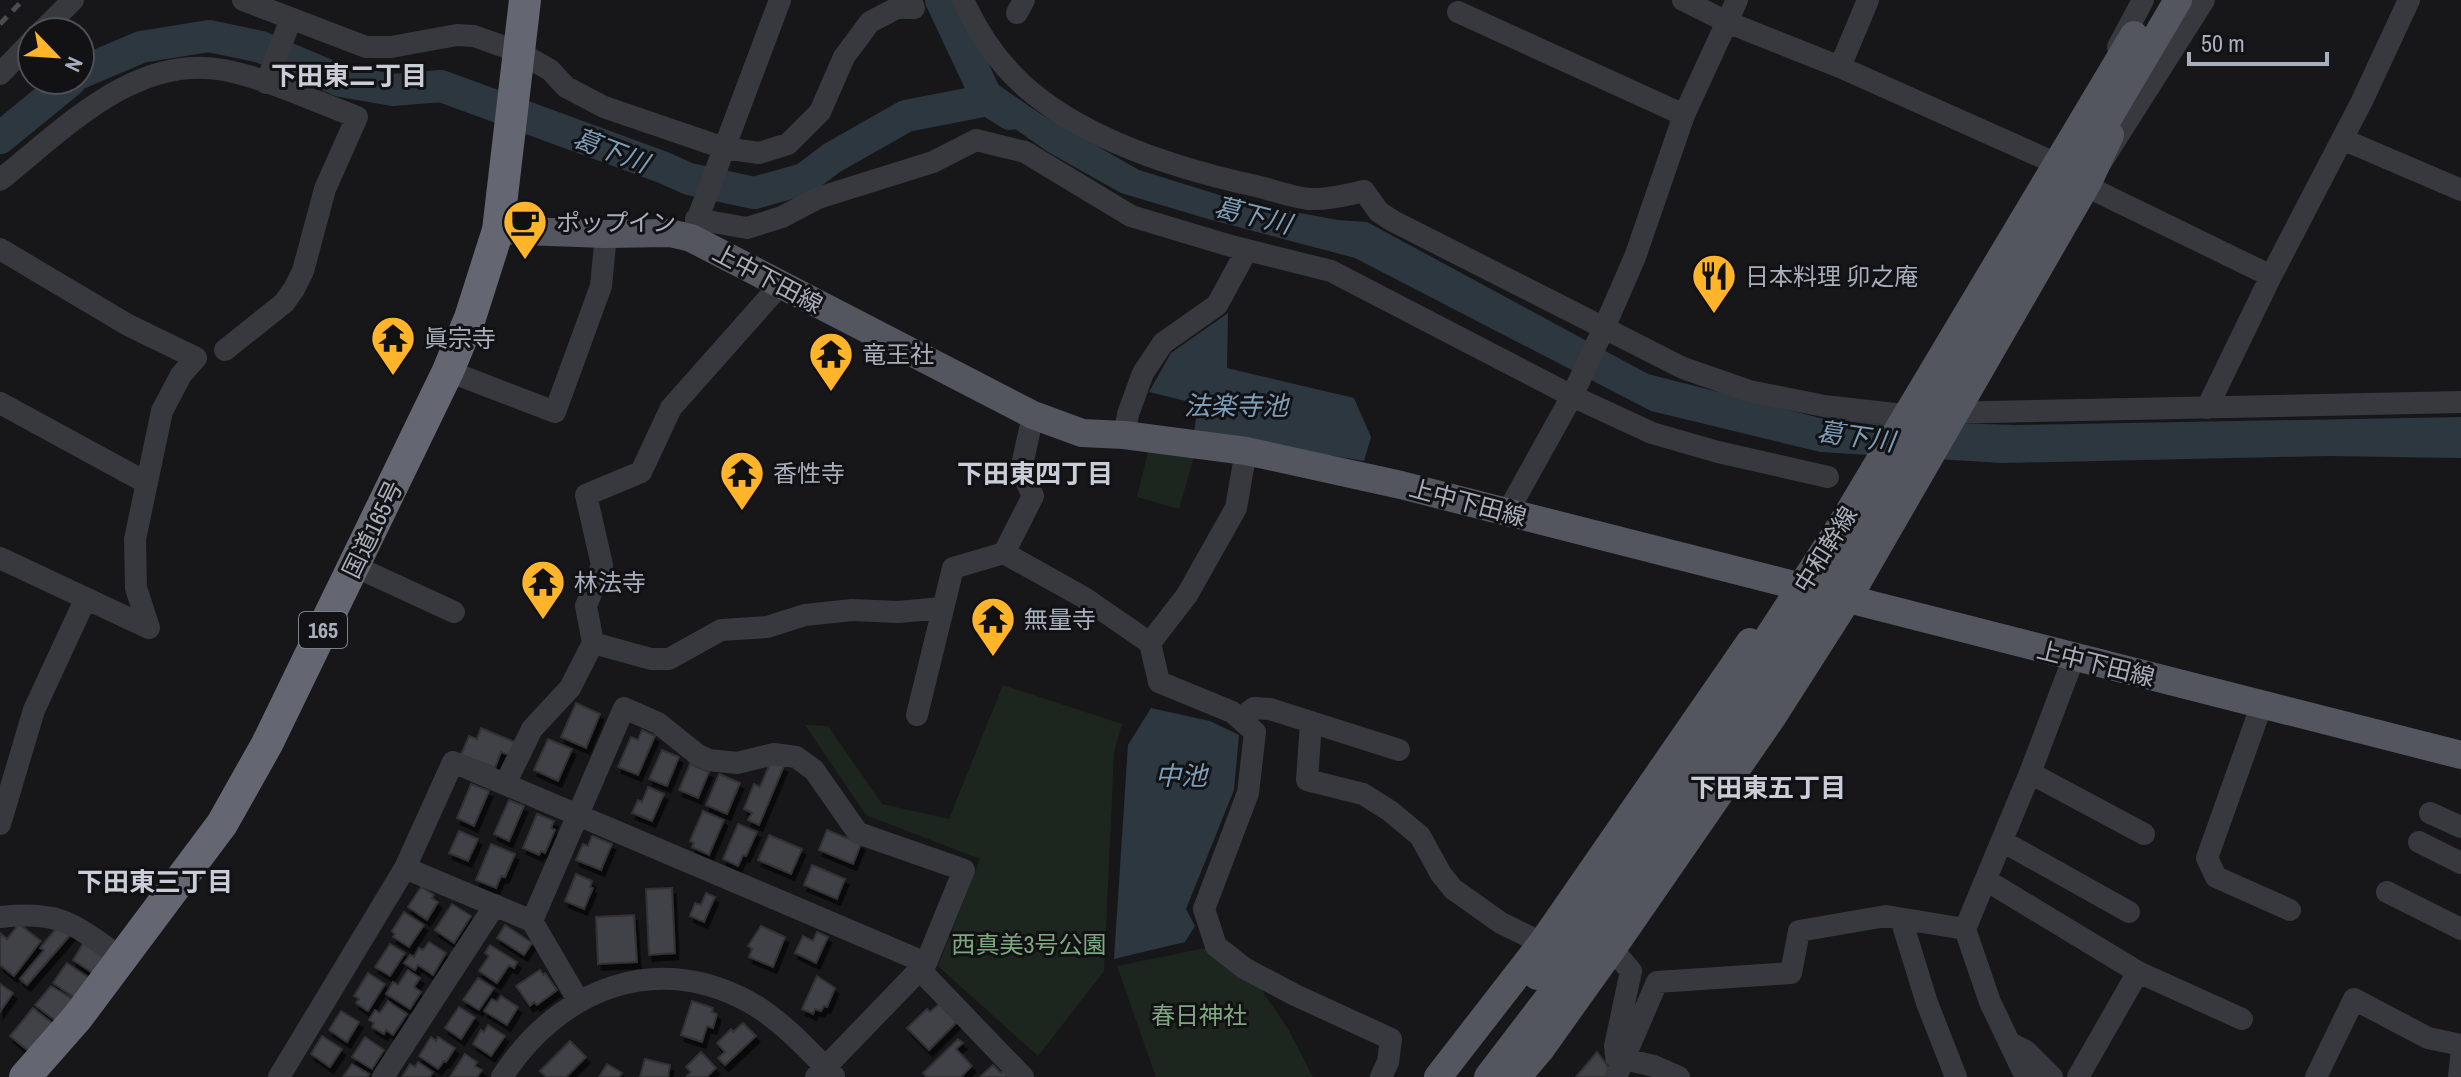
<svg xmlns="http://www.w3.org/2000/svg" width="2461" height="1077" viewBox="0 0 2461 1077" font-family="'Archivo Narrow','Noto Sans JP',sans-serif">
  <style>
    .green { fill: #1d261e }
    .water { fill: #2c3740 }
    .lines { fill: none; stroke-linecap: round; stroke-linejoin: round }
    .river { stroke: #2c3740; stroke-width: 32 }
    .building { fill: #414247; stroke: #313136; stroke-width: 2; filter: url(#shadow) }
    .minor { stroke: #38393f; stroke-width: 22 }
    .major { stroke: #54565f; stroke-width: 28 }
    .highway { stroke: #646771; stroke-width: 32 }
    .rail { stroke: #4b4d55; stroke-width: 5; stroke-dasharray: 10 8; stroke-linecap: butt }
    .major-bridge { stroke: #54565f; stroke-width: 28 }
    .labels { text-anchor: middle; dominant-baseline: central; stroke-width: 6; stroke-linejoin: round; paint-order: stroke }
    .shield { fill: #121215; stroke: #7b7f89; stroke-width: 2 }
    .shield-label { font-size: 22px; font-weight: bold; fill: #a8aebb }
    .poi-label { font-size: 24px; fill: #a8aebb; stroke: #121215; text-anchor: start }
    .street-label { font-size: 24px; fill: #a8aebb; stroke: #121215 }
    .park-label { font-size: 24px; fill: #7ea87f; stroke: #121215 }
    .neighbourhood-label { font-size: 26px; font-weight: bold; fill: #cacdd7; stroke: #121215 }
    .water-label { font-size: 26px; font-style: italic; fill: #7c9eb9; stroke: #121215 }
  </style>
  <defs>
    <filter id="shadow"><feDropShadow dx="3.5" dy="6" stdDeviation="0" flood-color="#0009"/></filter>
  </defs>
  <rect width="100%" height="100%" fill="#17171a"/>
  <path class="green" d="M1149,448L1195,453L1179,509L1137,497Z
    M1003,685L1122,724L1114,752L1104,971L1038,1056L938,966L980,859L866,815L805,725L828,726L882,804L949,819Z
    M1216,946L1261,989L1288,1029L1313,1077H1156L1117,966Z"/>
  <path class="water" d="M993,81L1039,113L1139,170L1245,203L1338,220L1367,222L1648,374L1824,419L2015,425L2461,417V458L2328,456L2003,463L1820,452L1651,411L1355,258L1208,219L1121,193L1048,152L994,114L972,111L970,86Z
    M1228,313L1227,368L1354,398L1371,437L1364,461L1194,432L1198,404L1149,392L1171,353Z
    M1151,708L1210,721L1239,735L1234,790L1186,909L1195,926L1185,942L1114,959L1128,745Z"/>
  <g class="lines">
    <path class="river" d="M941,0L988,100
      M80,73L141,47L209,36L261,47L341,81L393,90L441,86L662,167L689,179L754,193L804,179L832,158L906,116L988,100L1010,114
      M0,138L71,80"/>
  </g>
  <path class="building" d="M576,703L600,714L586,748L561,737Z
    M481,728L517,743L512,756L501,752L495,768L461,755L469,736L477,739Z
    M642,730L655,736L638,775L618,767L631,737L638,740Z
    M548,739L572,749L558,781L534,770Z
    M662,750L679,757L667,786L649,779Z
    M771,761L784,766L759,825L748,820L752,813L744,809L754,784L760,787Z
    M690,764L709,772L698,798L679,790Z
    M719,774L740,783L727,814L706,805Z
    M471,784L489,791L474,826L457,818Z
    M648,787L664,794L652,821L632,813L638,800L642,802Z
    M509,800L524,806L509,841L494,834Z
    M703,811L724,820L709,855L692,847L694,843L690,841Z
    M537,814L554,821L551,828L555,830L545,853L541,851L539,855L523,848Z
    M738,824L757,832L746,856L743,855L738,866L723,859Z
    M827,830L861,844L853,864L819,850Z
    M459,831L478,839L468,861L449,853Z
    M769,835L802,849L791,874L758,860Z
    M592,836L612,844L601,870L576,860L583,844L588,846Z
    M491,844L515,854L505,877L501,876L496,888L476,880Z
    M812,865L845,879L837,899L804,885Z
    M576,874L592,881L590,887L593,888L584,909L565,901Z
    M421,887L434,895L432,898L438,902L427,920L408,907Z
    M672,888L675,953L649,955L646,889Z
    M706,893L715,897L704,922L690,916L695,903L701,905Z
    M452,904L471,916L454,943L435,930Z
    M404,912L424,925L409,947L393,937L395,934L392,931Z
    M634,915L637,962L598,964L596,917Z
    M61,923L72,933L27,985L20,979L44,950L40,948Z
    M19,924L41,941L14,976L0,965V933L7,939Z
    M505,925L532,943L524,955L497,938Z
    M761,926L785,937L773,967L749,957L752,949L748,946Z
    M817,932L828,937L816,963L795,953L803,936L813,941Z
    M86,939L108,954L94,974L73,960Z
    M429,942L446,953L433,975L418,965L415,970L404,963L410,955L414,957L419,948L423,950Z
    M390,944L405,953L390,976L375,967Z
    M490,945L517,962L514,968L509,965L497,983L479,971L489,956L485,953Z
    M67,963L92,980L78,1000L53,983Z
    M408,970L420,978L414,987L421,992L410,1009L386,994L393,982L398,985Z
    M540,970L543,975L545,973L557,990L537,1005L534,1002L530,1006L516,986Z
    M368,973L385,984L368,1011L356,1003L359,999L354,996Z
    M817,976L835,988L827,1007L824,1006L821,1011L815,1009L813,1014L802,1009Z
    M478,978L494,988L479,1010L463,1000Z
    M0,984L13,993L0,1012Z
    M51,986L76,1001L57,1022L35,1005Z
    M501,996L518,1007L507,1025L484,1011L492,999L497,1002Z
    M388,1001L407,1014L393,1035L386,1030L384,1034L372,1027L374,1023L369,1020L375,1010L380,1013Z
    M692,1001L713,1008L712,1012L717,1014L713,1028L707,1026L702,1042L681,1035Z
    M939,1004L957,1022L929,1050L907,1028L927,1009L930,1012Z
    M459,1007L475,1017L461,1039L445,1028Z
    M33,1008L55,1025L31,1053L10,1036Z
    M341,1011L359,1022L347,1042L329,1030Z
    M743,1023L756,1036L725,1065L718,1058L725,1052L717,1043L731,1029L733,1032Z
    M488,1025L505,1036L491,1056L473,1044L481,1030L484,1032Z
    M322,1036L342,1049L330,1067L311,1054Z
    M365,1037L384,1050L372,1069L352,1057Z
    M431,1037L436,1041L438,1037L455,1048L446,1062L444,1061L438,1069L419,1056Z
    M958,1039L963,1043L956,1049L972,1066L961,1077H927L923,1073Z
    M570,1041L586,1057L566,1077H546L540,1071Z
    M701,1052L716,1068L707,1077H686L691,1072L686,1067Z
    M1597,1052L1609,1068L1605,1077H1576Z
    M465,1054L477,1062L475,1066L482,1070L477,1077H450Z
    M645,1059L670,1065L668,1077H640Z
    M418,1062L433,1072L430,1077H402L410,1064L415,1067Z
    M352,1064L369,1074L367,1077H343Z
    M607,1064L622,1073L619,1077H599Z
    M993,1065L1001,1073L1004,1070L1008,1077H980Z"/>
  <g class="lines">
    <path class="minor" d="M243,0L366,47H391L457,35L474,36L519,52L550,70L566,87L604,107L724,148L759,153L788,144L820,112L844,57L870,22L897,8H914L911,0
      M963,0C978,33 996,60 1022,84C1082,139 1178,169 1256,186C1273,190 1291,197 1309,199C1327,200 1346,195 1364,191L1379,212L1393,221L1683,368L1749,391L1824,406L1895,414L2461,402
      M1683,0L1727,22L1840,67L2055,163L2063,148
      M2204,0L2086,186L2271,276L2362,101L2409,0
      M1458,12L1684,115
      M1017,13L1024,0
      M41,32L73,0
      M2118,47L2143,0
      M1840,67L1868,0
      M0,74L32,41
      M266,83L291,19
      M2342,139L2461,190
      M0,180C63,130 135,53 224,70C269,79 314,101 357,117L325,189L303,271L294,289L284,303L225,350
      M696,219L747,228L782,217L818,198L933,162L976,140L1025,152L1131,216L1231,246L1331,271L1572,396L1652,433L1718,452L1828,477
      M693,231L780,0
      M0,249L128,325L196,358L181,375L162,411L135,539L136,588L149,628L0,558
      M448,371L555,412L601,286L606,234
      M0,403L147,483
      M2207,408L2271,276
      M1124,435L1128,414L1143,373L1163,343L1217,305L1247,250
      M1246,451L1236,508L1187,595L1150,643L1159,682L1232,712L1255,732L1248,793L1204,909L1216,946L1244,968L1295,995L1391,1039L1388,1062L1381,1077
      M1507,513L1572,396L1604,328L1635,257L1684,115L1737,0
      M1004,553L1033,496L1021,470L1033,415
      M354,566L454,612
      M593,643L651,659H669L721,630L767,627L805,615L852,610L898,612L942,608
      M2262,704L2207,858L2216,877L2290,910
      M917,715L953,568L1004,553L1083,597L1150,643
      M1240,719L1254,708L1270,709L1399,750
      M1311,722L1307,780L1363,794L1390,811L1420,836L1441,874L1453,889L1501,923L1542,943
      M2030,773L2144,834
      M505,784L532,729L570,688L593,643L586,606L602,565L586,495L641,472L671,408L781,284
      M2430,813L2461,827
      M0,824L34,710L85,600
      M2002,841L2129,912
      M2419,842L2461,863
      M405,868L532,921
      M1986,880L2138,972L2078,1077
      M2387,892L2461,929
      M0,917C62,910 74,925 123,959
      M1901,919L1927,1003L1956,1077
      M1612,949L1631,971L1615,1046L1616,1057L1654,1066L1679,1077
      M920,970L1023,1077
      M2138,972L2242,1019
      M578,1000L532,921L624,708L658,723L698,755L709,760L737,763L774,754L796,757L814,770L858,833L964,870L926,963L816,1077
      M2014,1045L2026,1051L2052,1077
      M279,1077L405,868L453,762L926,963
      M383,1077L495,905
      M502,1077C559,988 660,948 756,1006C785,1024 810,1052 834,1076
      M1616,1077L1657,982L1791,973L1799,931L1886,916L1965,929
      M2029,1077L2022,1069L1990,1002L1965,929L2030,773L2074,657
      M2316,1077L2354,999L2428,1038L2461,1045
      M2459,1077L2461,1058"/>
    <path class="major" d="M498,230L606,234L670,233L691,238L1033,415L1082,433L1124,435L1246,451L1401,485L2461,755
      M1438,1077L1542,943L1750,642
      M1488,1077L1556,988
      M1517,1077L1540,1050L1612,949L1773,716L1847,600L2088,182L2110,135"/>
    <path class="highway" d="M25,1077L77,1018L222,824L267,744L448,371L470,318L498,230L525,0"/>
    <path class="rail" d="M0,24L23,0"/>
    <path class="major-bridge" d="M1537,976L1730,696L1840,527L2134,35
      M1556,988L1750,710L1858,541L2178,0"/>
  </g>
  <defs>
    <g id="cafe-pin" transform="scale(2.3)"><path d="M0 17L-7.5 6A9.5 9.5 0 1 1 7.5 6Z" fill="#ffb42a" stroke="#121215"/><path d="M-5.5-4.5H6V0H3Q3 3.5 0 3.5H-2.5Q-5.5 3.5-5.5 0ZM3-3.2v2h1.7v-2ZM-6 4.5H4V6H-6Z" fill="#111"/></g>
    <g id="restaurant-pin" transform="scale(2.3)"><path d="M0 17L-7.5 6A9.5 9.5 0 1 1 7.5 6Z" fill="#ffb42a" stroke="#121215"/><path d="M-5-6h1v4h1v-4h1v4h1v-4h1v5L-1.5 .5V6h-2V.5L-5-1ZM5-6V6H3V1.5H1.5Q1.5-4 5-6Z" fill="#111"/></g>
    <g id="temple-pin" transform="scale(2.3)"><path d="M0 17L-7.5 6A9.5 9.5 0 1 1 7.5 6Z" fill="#ffb42a" stroke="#121215"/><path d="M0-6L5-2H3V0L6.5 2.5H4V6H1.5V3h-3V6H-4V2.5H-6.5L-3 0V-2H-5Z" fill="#111"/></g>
  </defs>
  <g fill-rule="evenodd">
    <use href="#cafe-pin" x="525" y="222"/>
    <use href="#restaurant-pin" x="1714" y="276"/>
    <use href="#temple-pin" x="393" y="338"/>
    <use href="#temple-pin" x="831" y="354"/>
    <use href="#temple-pin" x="742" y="473"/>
    <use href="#temple-pin" x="543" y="582"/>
    <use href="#temple-pin" x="993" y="619"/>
  </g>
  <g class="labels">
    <rect class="shield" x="299" y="612" width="48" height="36" rx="6"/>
    <g class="shield-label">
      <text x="323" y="630">165</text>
    </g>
    <g class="poi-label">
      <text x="556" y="222">ポップイン</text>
      <text x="1745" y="276">日本料理 卯之庵</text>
      <text x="424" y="338">眞宗寺</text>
      <text x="862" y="354">竜王社</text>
      <text x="773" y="473">香性寺</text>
      <text x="574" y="582">林法寺</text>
      <text x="1024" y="619">無量寺</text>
    </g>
    <g class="street-label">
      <text transform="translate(768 278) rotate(28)">上中下田線</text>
      <text transform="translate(1468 502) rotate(15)">上中下田線</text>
      <text transform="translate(372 529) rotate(-64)">国道165号</text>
      <text transform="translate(1825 549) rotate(-58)">中和幹線</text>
      <text transform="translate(2096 663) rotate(14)">上中下田線</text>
    </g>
    <g class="park-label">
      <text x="1029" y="944">西真美3号公園</text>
      <text x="1199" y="1015">春日神社</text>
    </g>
    <g class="neighbourhood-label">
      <text x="349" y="75">下田東二丁目</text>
      <text x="1035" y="473">下田東四丁目</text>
      <text x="1768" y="787">下田東五丁目</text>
      <text x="155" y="881">下田東三丁目</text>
    </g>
    <g class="water-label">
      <text transform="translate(611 150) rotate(21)">葛下川</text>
      <text transform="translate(1253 215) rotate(14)">葛下川</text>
      <text x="1236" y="405">法楽寺池</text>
      <text transform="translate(1856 436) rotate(8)">葛下川</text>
      <text x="1181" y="775">中池</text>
    </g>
  </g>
  <g transform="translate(56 56) rotate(115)"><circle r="38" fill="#121215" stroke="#4e5057" stroke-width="2"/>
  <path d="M0-6L14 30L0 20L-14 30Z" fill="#ffb42a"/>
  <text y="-12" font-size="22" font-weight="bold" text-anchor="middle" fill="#a8aebb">N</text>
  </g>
  <path d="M2189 52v12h138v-12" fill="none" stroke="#a8aebb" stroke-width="4"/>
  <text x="2201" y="52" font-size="24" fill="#a8aebb" stroke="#121215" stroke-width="6" paint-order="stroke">50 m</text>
</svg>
